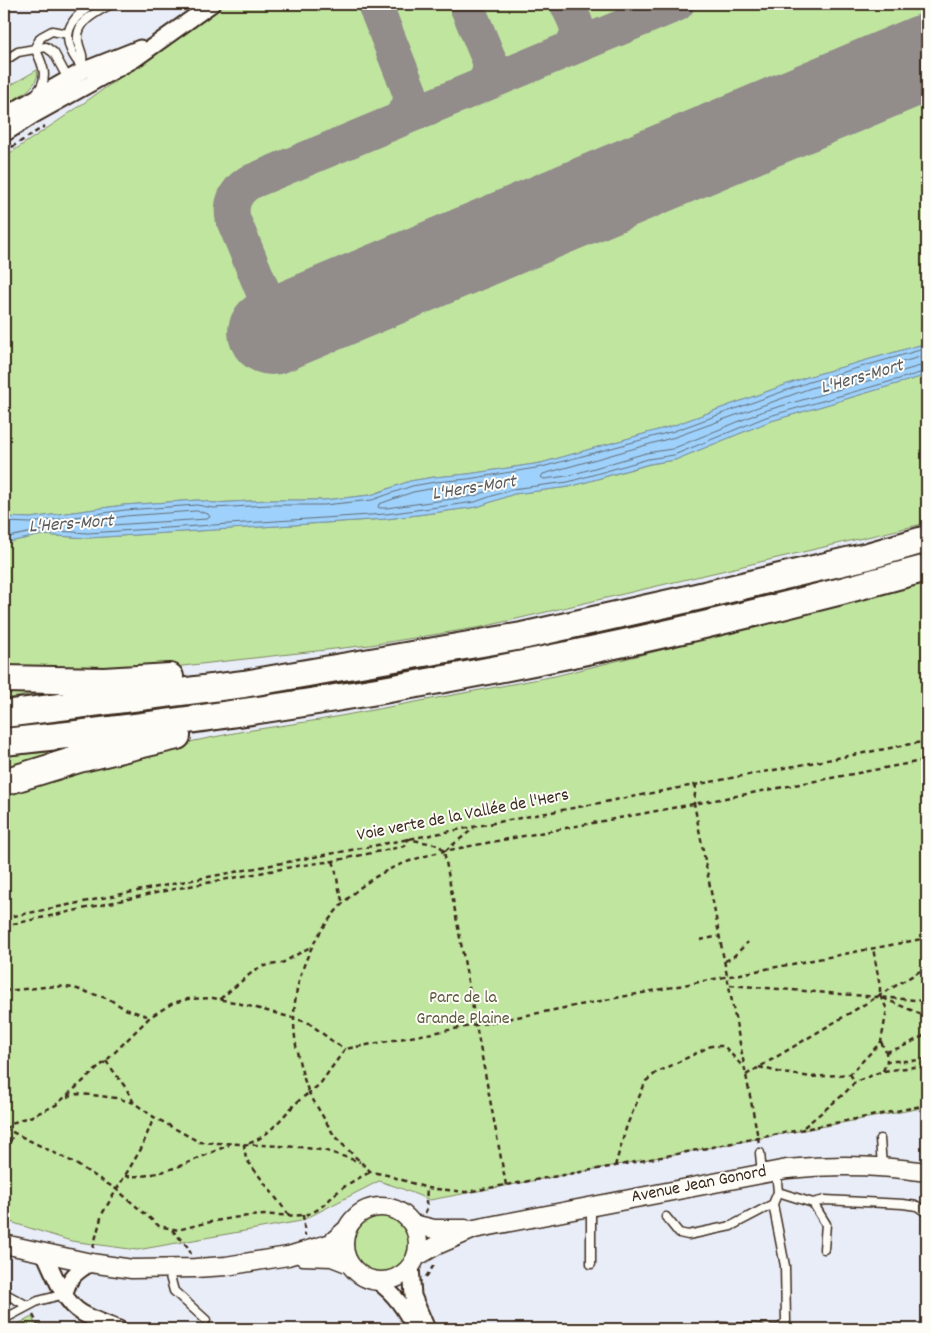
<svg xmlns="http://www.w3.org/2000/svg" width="931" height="1333" viewBox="0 0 931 1333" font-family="Dekko,sans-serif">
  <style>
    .green { fill: #c0e59f; stroke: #7e885e }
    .water { fill: #9ed1fb; stroke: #768ea3 }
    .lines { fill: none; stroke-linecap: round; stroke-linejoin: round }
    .shore { stroke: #636d76; stroke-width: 1 }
    .taxiway { stroke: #928c8b; stroke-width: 35 }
    .runway { stroke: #928c8b; stroke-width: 86 }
    .service-casing { stroke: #3b2a1e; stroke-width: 11 }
    .minor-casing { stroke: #3b2a1e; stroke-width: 19 }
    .tertiary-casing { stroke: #3b2a1e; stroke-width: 21 }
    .motorway-casing { stroke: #3b2a1e; stroke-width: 30 }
    .path { stroke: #3b2a1e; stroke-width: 2.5; stroke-dasharray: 5 4; stroke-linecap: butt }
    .service { stroke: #fdfcf7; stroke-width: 8 }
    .minor { stroke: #fdfcf7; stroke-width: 15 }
    .tertiary { stroke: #fdfcf7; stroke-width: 18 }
    .motorway { stroke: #fdfcf7; stroke-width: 26 }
    .labels { text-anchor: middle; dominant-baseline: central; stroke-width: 4; stroke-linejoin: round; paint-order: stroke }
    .street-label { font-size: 18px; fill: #3b2a1e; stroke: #fdfcf7 }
    .park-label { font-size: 18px; fill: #5c593e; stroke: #fdfcf7 }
    .water-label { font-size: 19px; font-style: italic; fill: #595c60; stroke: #fdfcf7 }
  </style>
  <rect width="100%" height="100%" fill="#e9edf8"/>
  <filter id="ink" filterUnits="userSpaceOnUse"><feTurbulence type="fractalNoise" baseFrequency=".02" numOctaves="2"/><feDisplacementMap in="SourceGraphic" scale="10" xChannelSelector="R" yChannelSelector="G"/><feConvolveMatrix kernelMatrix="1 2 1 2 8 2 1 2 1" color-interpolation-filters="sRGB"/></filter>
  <g filter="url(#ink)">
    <path class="green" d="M223,4H367L405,98L402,105L395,112L247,174C226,187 222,198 224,222L280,357L927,87V343L807,377L672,426L541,463L468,474L434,477L410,481L371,495L324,500H269L213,503L198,500L124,505L30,518L4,517V157L61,119L152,55L171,43Z
      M383,4H459C468,25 488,59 474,79C459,86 430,105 418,90Z
      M475,4H560L569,28V33L560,43L515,61L501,57L492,46Z
      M576,4H651L608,23L593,26L585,21Z
      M701,4H927V27L300,288L279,287L270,280L243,221L240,211L243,200L249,194L261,186Z
      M37,70C41,87 16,98 4,105V89Z
      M927,375V523L482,627L370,645L156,669L4,670V543L42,535L88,538L387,519L477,507L514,494L569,487L650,464L675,460L768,422Z
      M927,581V1107L430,1200L400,1188L379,1181L301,1221L137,1250L71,1241L4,1220V790L105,759L239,732L319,720L555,676L799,616Z
      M4,689L41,691V693L4,699Z
      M47,752L50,755L4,776V756Z
      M354 1245a30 30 0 1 1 60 0a30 30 0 1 1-60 0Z
      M32,1317L37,1328L34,1329H7Z"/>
    <path class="water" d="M927,343V375L768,422L675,460L649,464L569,487L514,494L477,507L387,519L88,538L42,535L4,543V517L30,518L124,505L198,500L213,503L269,500H324L371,495L410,481L434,477L468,474L541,463L672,426L807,377Z"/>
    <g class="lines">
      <path class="shore" d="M927,355L811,388L675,437L543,474L541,477L544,479L567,476L646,453L672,449L764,411L927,364
        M504,480L506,482L505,485L474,496L386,508H380L378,507L379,504L413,492L435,488L469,486Z
        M197,511L208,514L210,517L207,519L96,526L94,524L95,521L126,516Z
        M4,522L31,523L125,510L197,505L213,508L269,505H324L372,500L412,486L435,482L468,479L542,467L674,431L809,382L927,348
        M4,538L42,530L88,533L386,514L475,502L512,489L568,482L648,459L674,455L766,417L927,371"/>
      <path class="taxiway" d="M466,4L490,62L489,74L483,85
        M567,4C575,22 584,31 569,49
        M375,5L410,93V105L400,119
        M307,317C289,318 278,317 267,301L233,219C230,204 235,192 248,183L677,4"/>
      <path class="runway" d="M271,332L927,57"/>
      <g class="service-casing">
        <path id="service" d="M35,48C42,63 50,78 37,92
          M35,48L41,37L52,31L68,34
          M4,61L18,52L46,47L54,53L68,79
          M82,67C59,40 66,21 93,4
          M84,70C81,65 83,61 82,55C81,50 78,45 78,40C76,21 97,12 111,4
          M880,1139L882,1166
          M760,1153L762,1174
          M778,1192L813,1203L826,1224L824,1249
          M813,1203L825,1200L903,1204L917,1206L927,1213
          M666,1217L679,1233L688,1235L731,1226L773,1204L778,1192L776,1171
          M591,1264V1206
          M168,1269L174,1291L206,1320
          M4,1293L28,1306
          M4,1319L38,1301L65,1294
          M721,1327L780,1329L786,1321L785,1266L773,1204"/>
      </g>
      <g class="minor-casing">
        <path id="minor" d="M4,116L84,70L140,48
          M4,134L34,115L135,59L212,4
          M44,1253C54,1273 63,1302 82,1313C94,1320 107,1324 119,1329
          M411,1266L413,1296L427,1329
          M377,1281C395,1294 405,1309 415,1329
          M65,1294C68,1278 77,1271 91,1263"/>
      </g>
      <g class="tertiary-casing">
        <path id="tertiary" d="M344 1244a37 37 0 1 1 74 0a37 37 0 1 1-74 0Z
          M413,1224L434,1229H466
          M4,1244L91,1263L132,1269L195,1268L226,1266L288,1256L331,1243L347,1229
          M303,1256L332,1257L350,1264
          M416,1257L437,1245L474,1229L787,1169C835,1164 879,1165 927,1172"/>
      </g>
      <g class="motorway-casing">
        <path id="motorway" d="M4,679L104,681L170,677
          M4,714L244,684L522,636L688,599L868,556L927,539
          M4,742C315,710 625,652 927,568
          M4,782L79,759L177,736"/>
      </g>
      <path class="path" d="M4,152L45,126
        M696,784L694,803L759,1143
        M445,851L474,828
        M333,861C338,875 337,890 344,904
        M4,918L187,881L927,741
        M4,926L174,889L297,866L333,861L405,846L408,839L439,845L444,851L476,1025L927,938
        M700,940L720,936
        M725,961L733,957L748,942
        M730,985L927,1001
        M4,991L56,986L74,988L109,999L125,1009L150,1017
        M883,998L927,1017
        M220,999L255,970L264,966L282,963L312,946
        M881,1042L886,1052L887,1061H911L927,1059
        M886,1052L902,1047L927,1034
        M106,1061L126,1088L134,1103
        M759,1067L782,1073L812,1077L850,1074L881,1042L887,1009L880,996V987L873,948
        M883,1071L887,1061
        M850,1074L855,1082
        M746,1075L927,967
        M67,1097L77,1094L92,1095L116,1098L134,1103L154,1117L199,1142L300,1147L327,1151L360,1162
        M804,1127L844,1094L855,1082L883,1071L914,1067H927
        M4,1128L71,1161L116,1189L159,1226L178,1230C207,1222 235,1216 265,1215C280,1214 297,1218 311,1213C323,1208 331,1197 341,1189C351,1182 360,1177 371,1172
        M5,1129L18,1120L30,1117L56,1105L106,1061L150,1017L173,1003L188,999L213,998L234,1002L293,1018L309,1023L332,1041L345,1049
        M4,1159L13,1134
        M615,1166L627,1125L646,1081L656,1073L711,1046H724L743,1067
        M125,1176C160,1179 197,1158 229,1145
        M506,1185L476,1025L345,1049L320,1084L309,1093L335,1137L371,1172L387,1175L427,1188L466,1192L615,1166L927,1105
        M425,1213L428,1207L426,1203L427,1188
        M289,1215L246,1159L244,1145C274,1137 284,1109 309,1093C300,1069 294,1045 294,1019C294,959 333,898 386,871C404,862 424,856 444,851L927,760
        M303,1215L305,1236
        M172,1230L187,1246L191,1254
        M93,1248L102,1214L141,1149L154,1117
        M426,1277L434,1265
        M33,1315L40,1329"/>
      <use href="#service" class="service"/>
      <use href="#minor" class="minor"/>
      <use href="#tertiary" class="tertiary"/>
      <use href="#motorway" class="motorway"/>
    </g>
  </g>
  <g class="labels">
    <g class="street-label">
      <text transform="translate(463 816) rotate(-11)">Voie verte de la Vallée de l'Hers</text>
      <text transform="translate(699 1185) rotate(-11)">Avenue Jean Gonord</text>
    </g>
    <g class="park-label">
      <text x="463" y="998">Parc de la<tspan x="463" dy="21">Grande Plaine</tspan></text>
    </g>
    <g class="water-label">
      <text transform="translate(862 378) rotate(-16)">L'Hers-Mort</text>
      <text transform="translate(474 489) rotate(-9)">L'Hers-Mort</text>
      <text transform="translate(71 525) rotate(-4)">L'Hers-Mort</text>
    </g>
  </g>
  <rect width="931" height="1333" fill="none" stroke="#fdfcf7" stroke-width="20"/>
  <rect x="10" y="10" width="911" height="1313" fill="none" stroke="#3b2a1e" stroke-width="2" filter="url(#ink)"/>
</svg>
